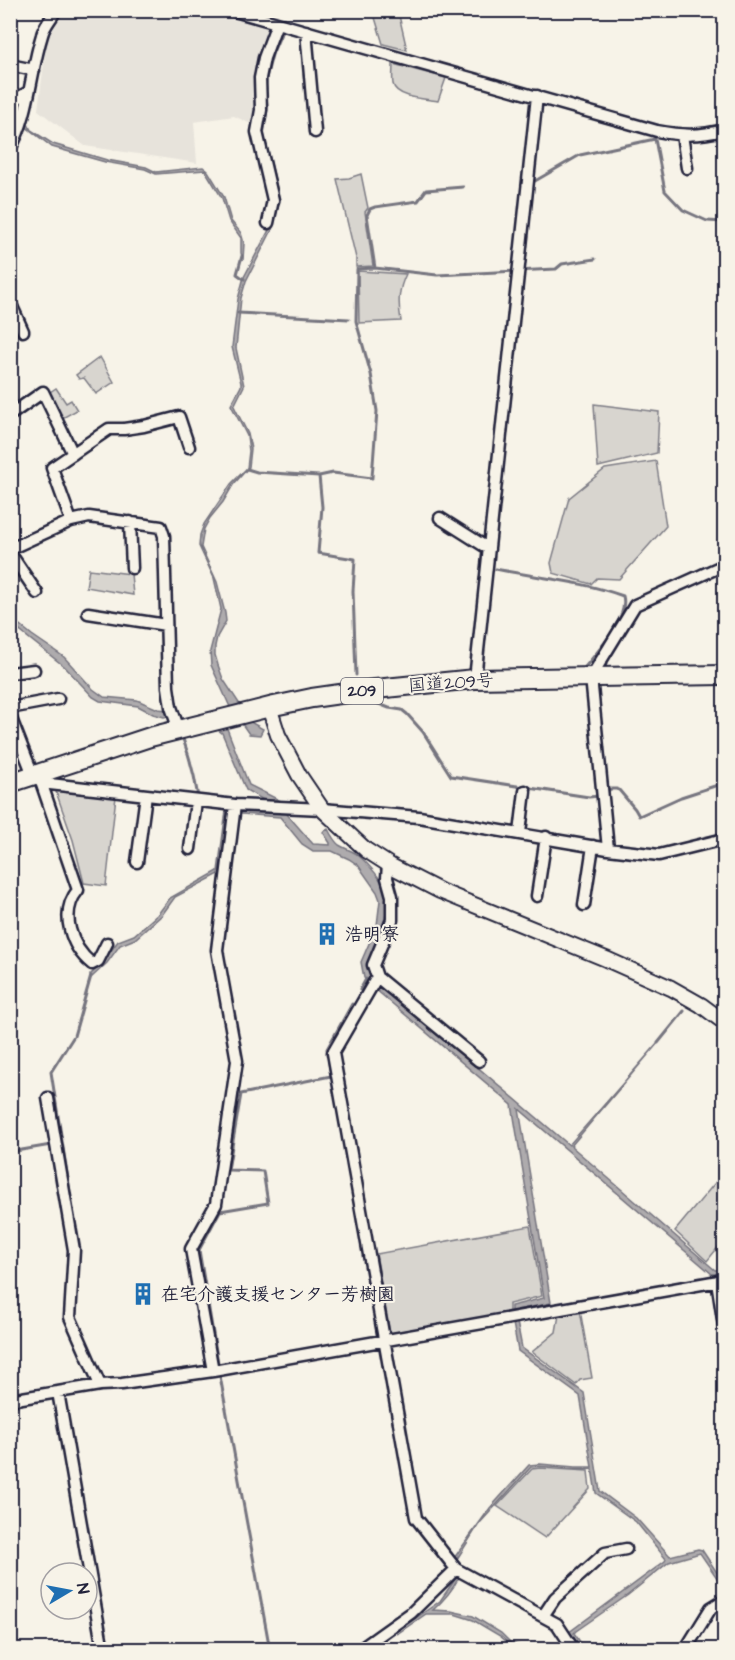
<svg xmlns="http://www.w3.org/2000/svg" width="735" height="1660" viewBox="0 0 735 1660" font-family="'Architects Daughter','Klee One',sans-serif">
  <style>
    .built { fill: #e7e3db }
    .green { fill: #d8d5cf; stroke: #7d7c85; stroke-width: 1.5 }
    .water { fill: #aeabad; stroke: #76747f; stroke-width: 1.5 }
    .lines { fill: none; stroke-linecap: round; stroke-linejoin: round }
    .stream { stroke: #76747f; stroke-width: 3 }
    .street-casing { stroke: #22223b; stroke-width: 15 }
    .secondary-casing { stroke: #22223b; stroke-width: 18 }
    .highway-casing { stroke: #22223b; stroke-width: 22 }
    .street { stroke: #f7f3e8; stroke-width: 10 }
    .secondary { stroke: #f7f3e8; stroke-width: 14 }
    .highway { stroke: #f7f3e8; stroke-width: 18 }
    .labels { text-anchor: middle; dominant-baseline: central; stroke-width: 4.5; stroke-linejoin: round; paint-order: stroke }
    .shield { fill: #f7f3e8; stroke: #62616f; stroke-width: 1.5 }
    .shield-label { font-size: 16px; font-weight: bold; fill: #22223b }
    .street-label { font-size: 18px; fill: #22223b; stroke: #f7f3e8 }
    .poi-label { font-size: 18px; font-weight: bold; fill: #22223b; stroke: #f7f3e8; text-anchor: start }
  </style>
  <rect width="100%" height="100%" fill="#f7f3e8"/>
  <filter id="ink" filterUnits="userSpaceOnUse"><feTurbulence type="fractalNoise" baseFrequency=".0167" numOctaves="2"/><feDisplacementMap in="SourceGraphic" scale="12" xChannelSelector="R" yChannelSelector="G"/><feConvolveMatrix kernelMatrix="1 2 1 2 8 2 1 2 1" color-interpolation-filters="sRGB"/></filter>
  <g filter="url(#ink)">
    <path class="built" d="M65,11H279L255,64L253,76L255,126L234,116L194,122L197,163L85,146L38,110L47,39Z"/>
    <path class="green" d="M373,11H398L407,50L383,44Z
      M393,64L446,78L438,101C426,99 396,98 393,84C392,78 393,70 393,64Z
      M361,174L368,208L365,212L373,266L356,267V258L337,179L349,178Z
      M358,271L406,274C398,290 398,303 401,321L359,323Z
      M100,357L114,382L96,394L84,378L79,379L76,375Z
      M56,388L66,403L71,400L77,410L59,420L51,397L50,392Z
      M594,404L659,412L657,453L598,467Z
      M656,461L666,526L619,579L597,578L591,584L553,573L551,563L569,498L605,469Z
      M89,569L131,574L133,595L86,587Z
      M55,789L116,796L106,886L84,883L73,840Z
      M724,1172V1240L707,1261L675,1231Z
      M530,1226L542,1296L509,1304V1313L390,1333L376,1254Z
      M580,1310L592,1378L580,1380L576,1385L532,1352L556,1332L559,1315Z
      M540,1468L588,1471L590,1489L545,1538L497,1506L532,1469Z"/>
    <path class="water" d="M277,32L282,33L273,54L267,77L266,89L268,108L264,134L280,201L272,230L246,281L241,298L236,348L244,386L234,406L248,434L251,449L249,467L233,485L223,502L210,518L204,529L201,547L217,582L225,613L226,621L217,637L215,646V655L218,665L223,679L252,723L263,729L260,735L249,734L230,707L211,665L210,651L221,609L214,578L199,546L200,535L204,524L231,484L247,468L249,451L247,436L231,405L241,386V383L232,347L238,299L244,277L270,228L278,201L262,139L265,74Z
      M10,113L18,120L28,124L31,130L53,144L107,160L146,167L156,172L203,167L208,171L224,197L231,221L241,233L244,243L243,260L241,253V238L229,221L222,198L205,170L156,174L145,169L105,162L52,147L26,127L18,124L11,125Z
      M10,617L32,635L64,657L93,689L104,697L137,700L158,709L167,710L169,716L164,717L153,714L138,706L100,701L93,697L65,667L11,624Z
      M226,726L249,785L283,802L285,812L313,844L330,845V843L323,832L328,829C331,835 334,841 339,845C344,848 350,850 355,853C364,859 379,876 383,885C399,922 361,949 371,975L367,981L364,978L361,962L377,925L380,900L377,892L358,865L349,859L332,851H313L302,844L280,817L229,813L219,874L175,897L162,915L135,939L120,945L107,963L91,978L90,975L102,963L118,941L134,935L158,914L170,898L218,871L226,811L271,804L246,790L222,733L214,727Z
      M380,984L569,1145L658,1043L571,1146L715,1270L724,1269V1274H712L519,1109L551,1303L517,1310L515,1312H511V1306L544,1298L512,1105L375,989Z
      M517,1322L522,1348L584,1393L600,1491L636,1518L670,1556L698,1549L702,1550L724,1583V1588L700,1553L669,1562L628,1595L576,1631L574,1633L585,1649H578L568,1633L665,1561L666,1559L636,1522L596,1493L592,1469C571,1472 551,1464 531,1467L479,1524L457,1559L454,1558L490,1508L529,1465L540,1464L575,1467H592L580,1396L518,1351L513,1323Z
      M456,1578L458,1579C452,1591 443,1601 433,1610L451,1611L473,1616L501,1633L511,1643L530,1649H522L513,1647L500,1636L473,1620L454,1614H426L397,1634L396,1632L440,1601Z"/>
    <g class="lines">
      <path class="stream" d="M535,181L580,155L655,139L665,191L683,210L707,221L724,222
        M242,256L237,274L244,279
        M375,268L437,275L556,269L562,264L595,259
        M238,313L349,319
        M247,469L257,472L319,476
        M372,477L377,411L371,374L356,321L357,269L375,268L367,215L370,209L375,207L418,201L426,190L463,187
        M496,569C538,578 582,581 623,596C629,618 598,651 585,667
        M356,675L353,591L355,559L318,553L322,507L319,476L333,473L372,478
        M366,701L369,700L389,708L402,710L407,714L423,732L451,776L589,797L599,796
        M179,737L183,739C190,758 195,777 198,797
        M605,795L610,789H616L619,790L635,809L639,816L681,797L724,783
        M360,990L366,979
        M658,1043L684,1011
        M10,1152L51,1145
        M70,1192L51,1072L74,1036L91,976
        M218,1363L199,1250L220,1211L268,1203L263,1171L228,1170L241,1094L331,1076L327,1049L352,1004
        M220,1376L270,1650"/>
      <g class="street-casing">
        <path id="street" d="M231,10L657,131C683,136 699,136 724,130
          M306,31L315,132
          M10,65L34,70
          M10,102L29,92
          M682,135L687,168
          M10,149C30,114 30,73 42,35C44,26 52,18 56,10
          M268,223L273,200L257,132L261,110L260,78L264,58L277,23
          M10,302L23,331
          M10,415L43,392L73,454
          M440,518L489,549
          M71,521L52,468L109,429H124L144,426L179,417L189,447
          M130,522L132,568
          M10,549L71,521L89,517L161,527L164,536L168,687L171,707L179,730
          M10,553L37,593
          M88,613L166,625
          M10,673L34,670
          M475,679L537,96
          M10,708L58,699
          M10,716L33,775
          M40,779L78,890C59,913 71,947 92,964L98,961L107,943
          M41,783L235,805L322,809L419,817L608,849L659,855L724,839
          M520,833L525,791
          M190,849L196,801
          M608,849L591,677L635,605L724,565
          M137,862L146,795
          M388,864L387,878L392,896V920L373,965L377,977L479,1061
          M537,896L546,837
          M584,905L593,846
          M377,977L333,1053L416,1518L456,1569L557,1624L574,1650
          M48,1098L74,1250L70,1317L100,1385
          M717,1281L724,1326
          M213,1371L191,1249L216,1204L237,1061L217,950L235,805
          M58,1392L103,1650
          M10,1400L100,1385L122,1384L213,1371L724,1280
          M543,1616L555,1598L605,1553L626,1549
          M359,1650L411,1613L456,1569
          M685,1650L711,1608L724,1600"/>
      </g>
      <g class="secondary-casing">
        <path id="secondary" d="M269,707L278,735L299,775L322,809L366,850L391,866L440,891L606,959L671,988L701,1005L724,1022"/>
      </g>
      <g class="highway-casing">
        <path id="highway" d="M10,783L150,737L274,706L312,698L375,689L475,679L724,675"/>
      </g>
      <use href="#street" class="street"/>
      <use href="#secondary" class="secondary"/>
      <use href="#highway" class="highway"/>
    </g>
  </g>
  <defs>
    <g id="building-bare" transform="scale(1.8)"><path d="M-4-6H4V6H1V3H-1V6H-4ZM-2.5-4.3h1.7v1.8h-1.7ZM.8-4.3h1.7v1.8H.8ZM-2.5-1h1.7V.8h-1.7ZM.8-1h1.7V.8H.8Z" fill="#1f6fb2" stroke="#f7f3e8" stroke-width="2.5" paint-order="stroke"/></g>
  </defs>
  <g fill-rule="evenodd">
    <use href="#building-bare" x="327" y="934"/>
    <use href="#building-bare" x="143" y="1294"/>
  </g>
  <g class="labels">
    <rect class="shield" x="341" y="678" width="42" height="26" rx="4.5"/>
    <g class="shield-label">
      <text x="362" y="691">209</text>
    </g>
    <g class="street-label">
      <text transform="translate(451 683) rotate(-4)">国道209号</text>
    </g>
    <g class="poi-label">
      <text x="345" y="934">浩明寮</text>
      <text x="161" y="1294">在宅介護支援センター芳樹園</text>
    </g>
  </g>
  <rect width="735" height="1660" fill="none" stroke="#f7f3e8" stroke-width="36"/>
  <rect x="18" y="18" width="699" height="1624" fill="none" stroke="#22223b" stroke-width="2" filter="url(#ink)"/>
  <g transform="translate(69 1591) rotate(80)"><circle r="28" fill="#f7f3e8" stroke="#a29fa3" stroke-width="1.5"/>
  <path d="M0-4.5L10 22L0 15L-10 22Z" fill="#1f6fb2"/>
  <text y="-9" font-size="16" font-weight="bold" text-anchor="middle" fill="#22223b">N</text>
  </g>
</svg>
